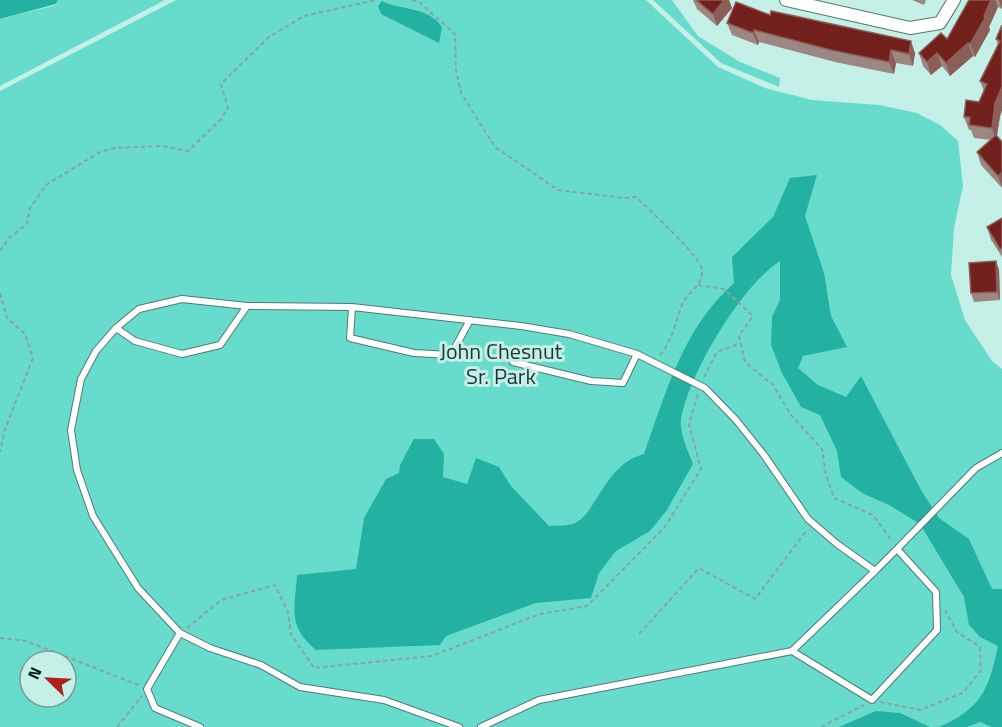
<svg xmlns="http://www.w3.org/2000/svg" width="1002" height="727" viewBox="0 0 1002 727" font-family="'Titillium Web',sans-serif">
  <style>
    .green { fill: #68dccc; fill-rule: evenodd }
    .water { fill: #23b2a2 }
    .lines { fill: none; stroke-linecap: round; stroke-linejoin: round }
    .service-casing { stroke: #527973; stroke-width: 8 }
    .minor-casing { stroke: #527973; stroke-width: 14 }
    .path { stroke: #85a6a0; stroke-width: 2; stroke-dasharray: 4.5 3; stroke-linecap: butt }
    .service { stroke: #fff; stroke-width: 6 }
    .minor { stroke: #fff; stroke-width: 12 }
    .wall { fill: #9c8882 }
    .shaded-wall { fill: #8b5e58 }
    .building { fill: #72201b; stroke: #8b5e58; stroke-width: 1.5 }
    .labels { text-anchor: middle; dominant-baseline: central; stroke-width: 6; stroke-linejoin: round; paint-order: stroke }
    .park-label { font-size: 22px; fill: #1f3632; stroke: #c5f0e8 }
  </style>
  <rect width="100%" height="100%" fill="#c5f0e8"/>
  <path class="green" d="M58,0H165L0,86V19L56,5Z
    M176,0H646L718,67L765,88L812,100L879,105L917,113L940,125L958,141L963,186L954,228L951,275L965,320L992,361L1002,369V727H0V91ZM30,661H66V697H30Z
    M653,0H672L698,36L740,62L780,78L779,87L721,63Z"/>
  <path class="water" d="M0,0H58L56,4L0,19Z
    M382,1C402,11 428,6 442,27L439,43L381,14L378,6Z
    M817,175L805,216L824,273L831,316L847,347L803,356L798,368L818,385L846,397L861,376L921,490L939,518L969,539L992,589H1002V727H992L980,722L967,727H939C981,709 989,689 998,646L980,637L969,625L964,597L920,524L889,505L862,493L841,477L837,451L820,415L801,407L782,373L771,345L772,317L780,300V261C741,286 689,373 681,419C679,432 688,451 693,464L667,510L650,531L616,551L599,573L591,598L536,603L446,636L440,645L316,650C287,626 295,610 297,575L356,569L364,518L386,479L399,473L400,465L414,439H434L444,454L443,477L467,484L476,458L499,467L511,486L549,526C556,525 566,526 573,524C596,516 604,464 644,454C666,392 683,328 734,283L732,257L773,217L790,178Z
    M876,711L900,713L930,727H839Z"/>
  <g class="lines">
    <g class="service-casing">
      <path id="service" d="M352,307L350,338L414,353L451,355L470,320
        M116,328L135,341L182,354L220,345L247,306
        M513,362L591,381L623,383L637,354
        M897,549L976,468L1002,453
        M180,633L147,689L155,708L200,727
        M459,727L384,700L300,687L261,665L210,648L180,633L138,588L93,516L77,470L71,430L81,379L96,351L116,328L139,309L182,299L247,306L352,307L521,326L569,334L637,354L705,388L736,420L764,455L808,519L837,544L875,571L897,549L936,592L937,630L872,700L792,651
        M481,727L539,700L792,651L875,571"/>
    </g>
    <g class="minor-casing">
      <path id="minor" d="M786,0L910,28L940,23L954,0"/>
    </g>
    <path class="path" d="M412,0L418,1L455,34L456,71L461,93L495,147L558,190L624,198L636,197C648,209 700,256 702,269C704,286 687,292 682,305C675,322 672,343 659,356
      M0,251L9,238L27,224L30,208L46,185L100,152L115,148L162,146L188,151L221,119L228,108L221,84L269,37L304,16L376,0
      M698,285L724,289L753,316L739,336L745,362L773,385L791,415L822,449L826,475L834,498L873,515L892,541
      M0,293L7,318L25,334L33,358L5,429L0,452
      M704,377L717,352L741,343
      M187,628L221,600L275,585L288,612L291,634L314,668L432,656L540,614L587,606L664,528L701,469L689,424L698,394
      M639,634L699,568L755,599L807,530
      M0,638L26,641L141,686
      M880,702L920,710L963,693L981,670L980,647L957,632L945,610
      M117,727L142,696
      M821,727L864,705"/>
    <use href="#service" class="service"/>
    <use href="#minor" class="minor"/>
  </g>
  <path class="wall" d="M693,0H729L732,8L717,26L697,9Z
    M912,0H926L924,5Z
    M969,0H1002V9L998,7L989,27L990,30L975,57L973,56L950,76L942,66L931,75L923,66L919,53L947,39Z
    M770,15L915,53L913,66L896,63L894,74L835,62L759,42L758,45L732,35L727,23Z
    M1002,25V110L1000,116L997,136L1002,142V188L981,165L977,152L991,140L974,138L971,130H969L964,117L979,102L984,91L980,81L998,45L996,39Z
    M1002,218V257L991,240L987,227Z
    M996,261L999,270L1000,300L974,302L971,293Z"/>
  <path class="shaded-wall" d="M724,0H729L732,8L717,26L713,14Z
    M991,0H995L998,7L989,27L990,30L975,57L970,44Z
    M999,0H1002V9Z
    M754,30L759,42L758,45L753,33Z
    M911,41L915,53L913,66L909,54Z
    M968,43L973,56L950,76L946,63Z
    M891,50L896,63L894,74L889,62Z
    M937,53L942,66L931,75L927,62Z
    M1002,87V110L1000,116L996,141L992,128L995,103Z
    M1002,172V187L998,176Z
    M996,261L999,270L1000,300L997,292Z"/>
  <path class="building" d="M696,0H724L713,14Z
    M969,0H991L984,16L985,18L970,44L968,43L946,63L937,53L927,62L919,53L941,33L947,39Z
    M736,2L770,15L771,11L911,41L909,54L891,50L889,62L831,50L754,30L753,33L727,23Z
    M1002,25V87L995,103L992,128L969,125L970,117H964L966,100L979,102L987,84L980,81L1000,41L996,39Z
    M996,135L1002,142V172L998,176L977,152Z
    M1002,218V248L1000,249L987,227Z
    M996,261L997,292L971,293L969,263Z"/>
  <g class="labels">
    <g class="park-label">
      <text x="501" y="351">John Chesnut<tspan x="501" dy="25">Sr. Park</tspan></text>
    </g>
  </g>
  <g transform="translate(48 679) rotate(294)"><circle r="28" fill="#c5f0e8" stroke="#7b9b95" stroke-width="1.5"/>
  <path d="M0-4.5L10 22L0 15L-10 22Z" fill="#b1201e"/>
  <text y="-9" font-size="16" font-weight="bold" text-anchor="middle" fill="#0b1b19">N</text>
  </g>
</svg>
